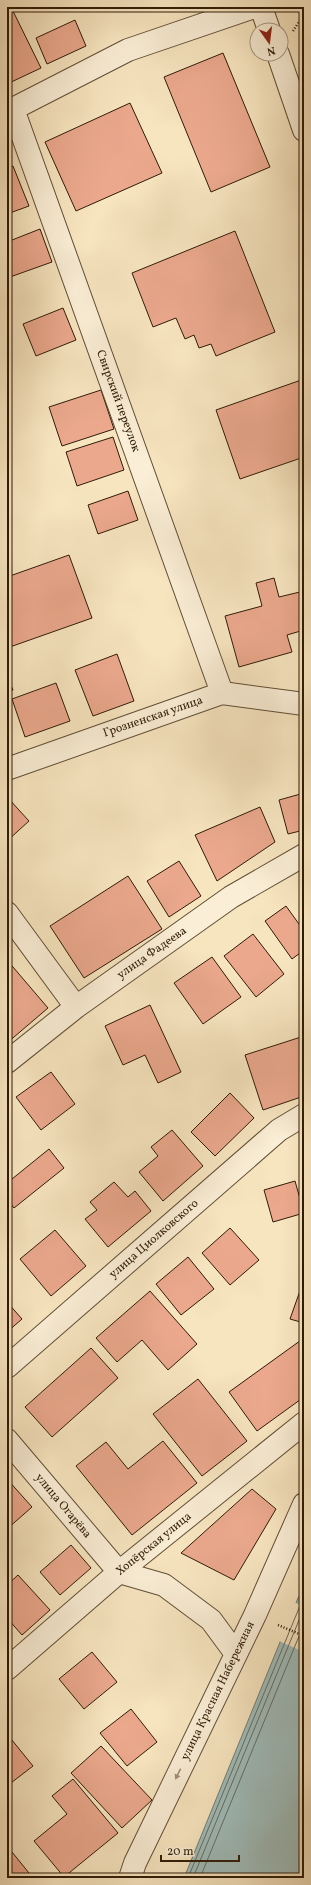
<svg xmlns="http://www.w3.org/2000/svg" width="311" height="1885" viewBox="0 0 311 1885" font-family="Vollkorn,serif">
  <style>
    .water { fill: #9fbdbb; stroke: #727c73 }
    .pier { fill: #f7e5c0 }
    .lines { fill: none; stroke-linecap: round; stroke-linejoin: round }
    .shore { stroke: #676c61; stroke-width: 1 }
    .building { fill: #eba88d; stroke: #2f1b07 }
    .minor-casing { stroke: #614e35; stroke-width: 24 }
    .path { stroke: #2f1b07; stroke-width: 2.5; stroke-dasharray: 1 2; stroke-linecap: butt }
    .minor { stroke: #faeed6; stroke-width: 22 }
    .oneway { fill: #9f8f79 }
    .labels { text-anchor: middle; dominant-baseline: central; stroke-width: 3; stroke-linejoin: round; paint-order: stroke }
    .street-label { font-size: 12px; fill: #2f1b07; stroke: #faeed6 }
  </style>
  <rect width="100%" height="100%" fill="#f7e5c0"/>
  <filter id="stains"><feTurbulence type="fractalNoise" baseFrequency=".005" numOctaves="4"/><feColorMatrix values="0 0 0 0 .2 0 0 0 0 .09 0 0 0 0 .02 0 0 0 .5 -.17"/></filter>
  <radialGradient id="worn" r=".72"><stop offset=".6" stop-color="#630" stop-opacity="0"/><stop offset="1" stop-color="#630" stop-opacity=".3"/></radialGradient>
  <path class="water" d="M304,1588V1878H184L298,1598Z"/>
  <path class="pier" d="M294,1602L304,1607V1652L279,1641Z"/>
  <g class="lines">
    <path class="shore" d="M188,1878L304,1596
      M193,1878L304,1608
      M200,1878L304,1624"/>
  </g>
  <path class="building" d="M7,7H11L41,68L7,84Z
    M75,20L86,46L47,64L36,38Z
    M223,53L270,167L211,192L164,77Z
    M130,103L162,173L76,211L45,142Z
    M13,166L29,206L7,214V169Z
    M40,229L52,262L10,277L7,269V242Z
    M235,231L275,332L216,356L211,344L199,348L194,335L185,339L176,318L153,327L132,273Z
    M63,308L76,340L36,356L23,324Z
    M304,379V457L240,479L216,410Z
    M101,390L114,429L62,446L49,407Z
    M113,437L124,470L77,486L66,452Z
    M128,491L138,520L98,534L88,505Z
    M69,555L92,618L7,648V577Z
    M274,578L279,597L304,591V630L287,635L292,652L239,667L225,616L262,606L256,583Z
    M117,654L134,701L93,716L75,670Z
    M7,676L13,690L7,692Z
    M56,683L70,721L25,737L12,699Z
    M304,793V830L288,834L279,800Z
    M8,798L29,821L7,841V800Z
    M260,807L275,842L217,881L195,835Z
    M179,861L201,896L169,917L147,881Z
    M128,876L162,929L84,978L50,926Z
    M286,906L304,931V950L292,959L265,921Z
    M253,934L284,974L256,997L224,956Z
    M212,957L241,997L203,1024L174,983Z
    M7,960L48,1008L7,1043Z
    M150,1005L181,1072L158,1083L145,1055L123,1065L105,1026Z
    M301,1037L304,1044V1096L263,1110L245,1055Z
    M51,1072L75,1104L41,1130L16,1097Z
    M230,1093L254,1118L215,1156L191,1132Z
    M172,1130L203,1166L163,1201L139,1172L158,1156L151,1147Z
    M49,1149L64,1168L14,1208L7,1199V1173L12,1179Z
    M295,1181L304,1213L273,1222L264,1190Z
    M114,1182L128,1197L135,1191L151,1211L108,1247L85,1219L97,1210L90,1202Z
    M230,1228L259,1260L230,1285L202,1253Z
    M55,1230L86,1266L51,1296L20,1259Z
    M188,1257L214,1289L181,1315L156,1284Z
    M301,1288L304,1289V1323L290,1319Z
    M150,1291L197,1344L168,1370L142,1340L117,1362L96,1338Z
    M7,1302L22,1319L7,1332Z
    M304,1338V1397L257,1431L229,1392Z
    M91,1348L118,1378L52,1437L25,1407Z
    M198,1379L247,1441L202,1476L153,1414Z
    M163,1441L197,1483L132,1535L76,1466L106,1442L128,1469Z
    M7,1479L32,1507L7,1529Z
    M252,1489L276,1509L234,1580L181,1553Z
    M71,1545L91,1568L60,1595L40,1572Z
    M18,1575L50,1610L22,1635L7,1618V1585Z
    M92,1652L117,1682L84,1709L59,1679Z
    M131,1709L157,1742L127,1766L100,1733Z
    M7,1734L33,1766L7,1786Z
    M101,1746L152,1800L122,1828L71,1773Z
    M73,1779L118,1833L64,1877L34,1841L67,1814L52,1796Z
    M12,1852L33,1878H7V1856Z"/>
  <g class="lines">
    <g class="minor-casing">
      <path id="minor" d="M261,7L269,30
        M278,54L304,130
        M13,109L222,693
        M7,112L128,50L254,7
        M7,769L222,693L304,704
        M7,913L76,1007
        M7,1062L76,1007L231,897L304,855
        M7,1367L279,1130L304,1115
        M7,1440L119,1572
        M119,1572L164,1585L211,1620L236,1654
        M7,1669L119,1572L304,1423
        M130,1878L135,1863L255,1615L304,1504"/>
    </g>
    <path class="path" d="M293,31L304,14
      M278,1625L304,1636"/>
    <use href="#minor" class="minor"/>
  </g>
  <defs><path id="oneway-solid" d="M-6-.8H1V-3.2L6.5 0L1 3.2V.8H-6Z"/></defs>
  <use class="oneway" href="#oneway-solid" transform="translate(178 1774) rotate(116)"/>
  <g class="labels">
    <g class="street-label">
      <text transform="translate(118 401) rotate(70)">Свирский переулок</text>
      <text transform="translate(153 717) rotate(-19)">Грозненская улица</text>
      <text transform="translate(152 953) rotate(-35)">улица Фадеева</text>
      <text transform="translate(154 1239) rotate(-41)">улица Циолковского</text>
      <text transform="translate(63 1506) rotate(50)">улица Огарёва</text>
      <text transform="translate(154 1544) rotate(-39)">Хопёрская улица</text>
      <text transform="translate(218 1691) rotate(-64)">улица Красная Набережная</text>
    </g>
  </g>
  <rect width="311" height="1885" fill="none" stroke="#f7e5c0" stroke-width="24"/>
  <rect x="8" y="8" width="295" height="1869" fill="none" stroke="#2f1b07" stroke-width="2"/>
  <rect x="12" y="12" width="287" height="1861" fill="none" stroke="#2f1b07"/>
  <g transform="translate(269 42) rotate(166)"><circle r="19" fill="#faeed6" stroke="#a99a83"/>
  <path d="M0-3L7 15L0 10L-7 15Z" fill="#8f2418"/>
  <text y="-6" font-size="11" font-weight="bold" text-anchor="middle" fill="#2f1b07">N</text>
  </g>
  <path d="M161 1855v6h78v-6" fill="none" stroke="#2f1b07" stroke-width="2"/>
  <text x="167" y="1855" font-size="12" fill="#2f1b07" stroke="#faeed6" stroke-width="3" paint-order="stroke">20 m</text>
  <rect width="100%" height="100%" filter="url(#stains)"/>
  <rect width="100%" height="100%" fill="url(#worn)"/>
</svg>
